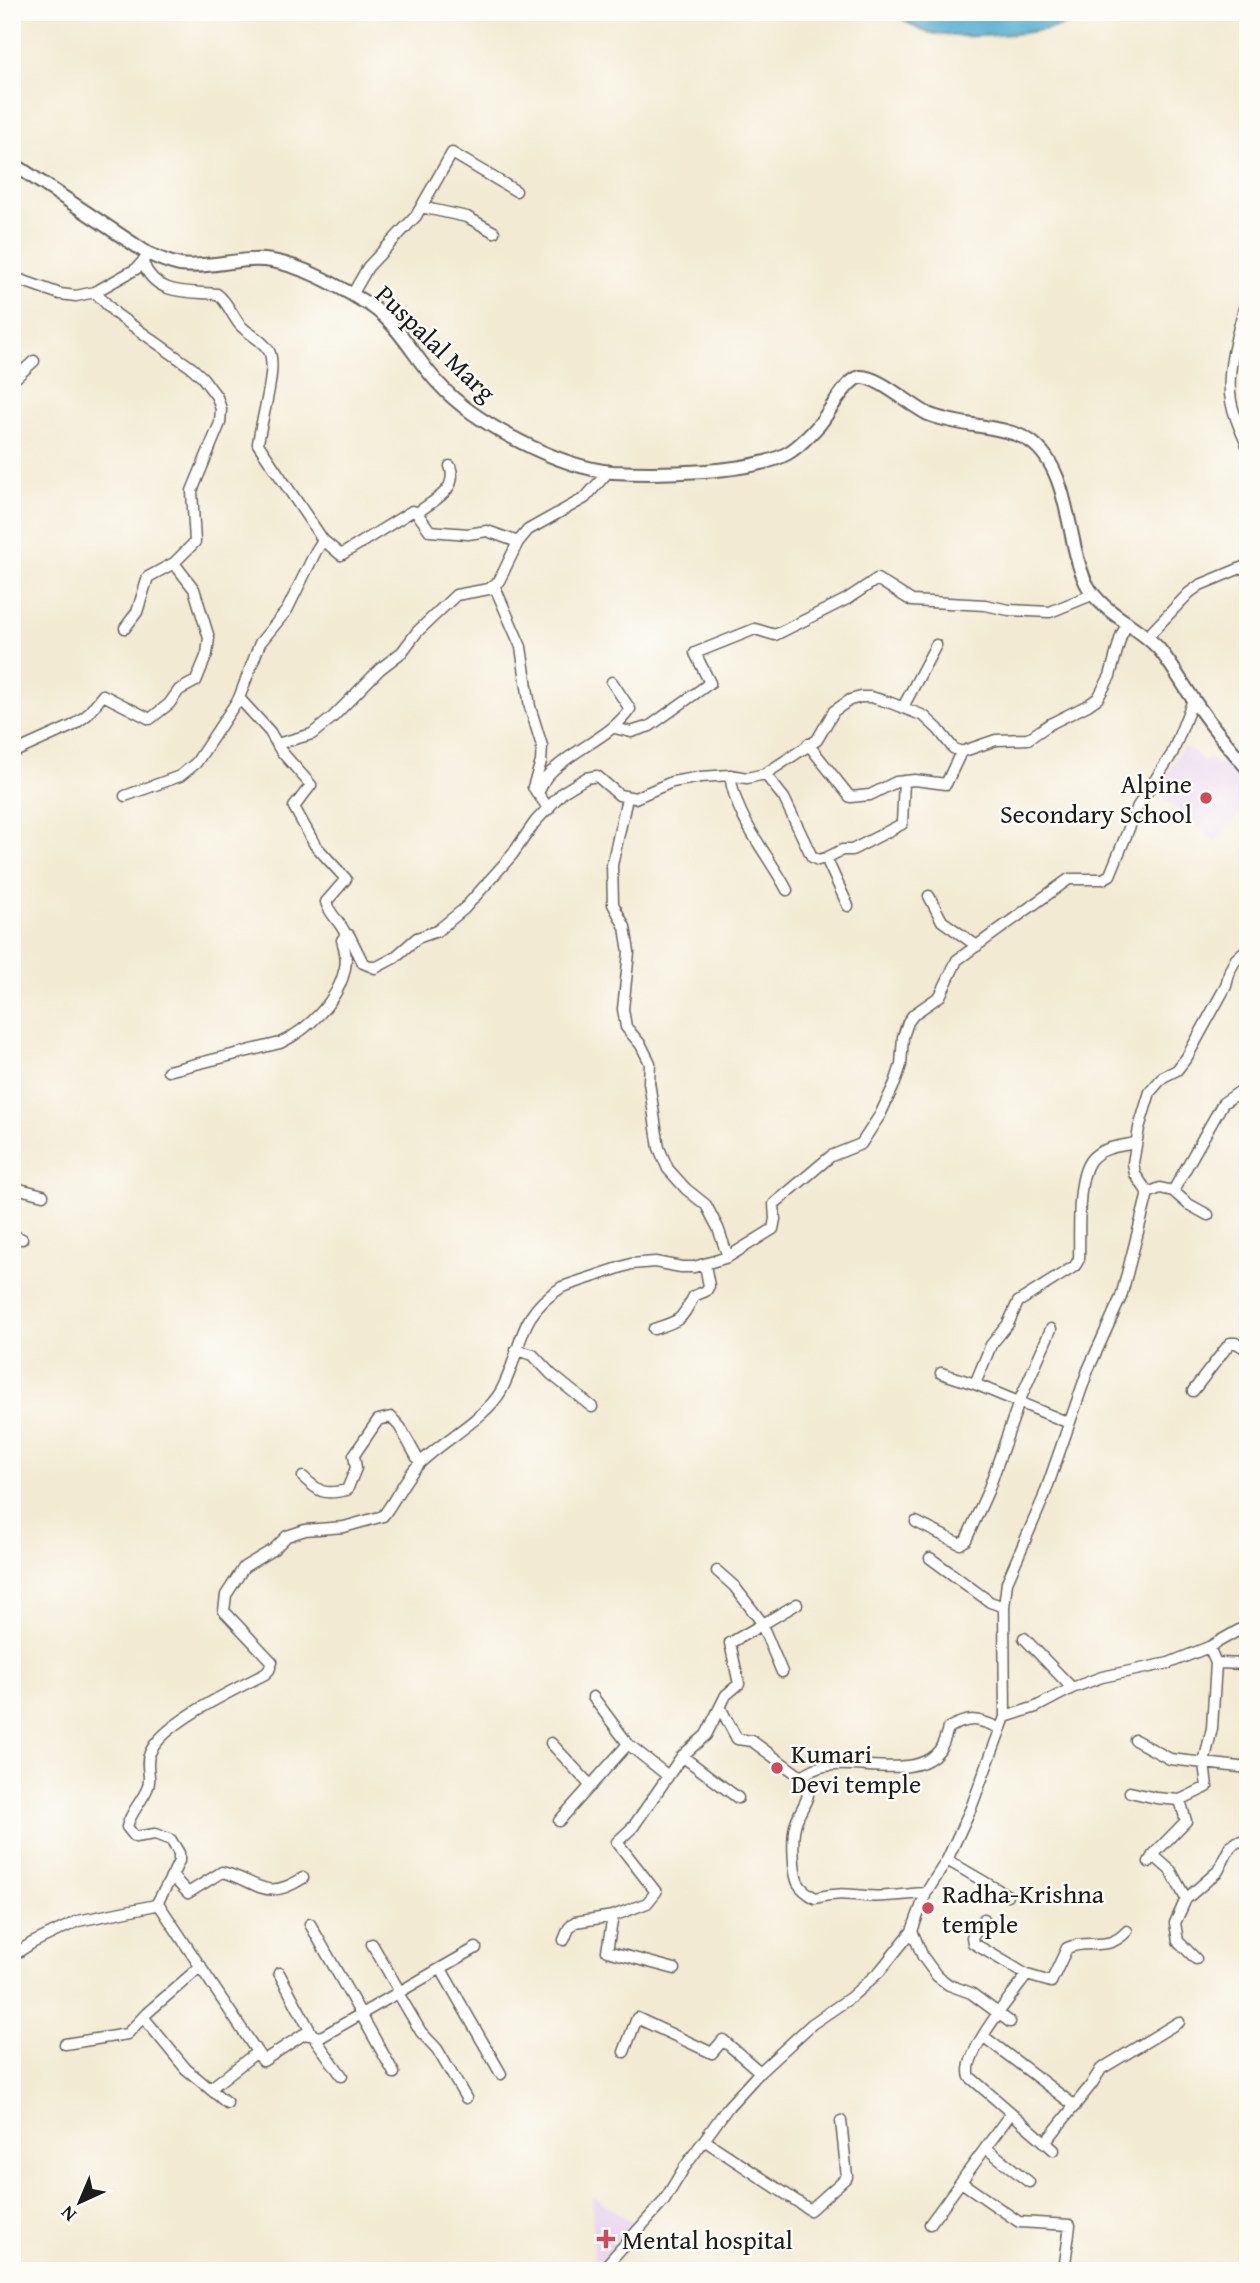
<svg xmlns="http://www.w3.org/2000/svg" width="1260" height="2283" viewBox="0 0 1260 2283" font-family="'Gentium Book Plus',serif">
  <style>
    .built { fill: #e7d2ef }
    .water { fill: #4fabcd; stroke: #366474; stroke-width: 2 }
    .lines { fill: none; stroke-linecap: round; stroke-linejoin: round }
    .minor-casing { stroke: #67645c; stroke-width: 13 }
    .major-casing { stroke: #67645c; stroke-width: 16 }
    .minor { stroke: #fff; stroke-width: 10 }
    .major { stroke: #fff; stroke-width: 12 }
    .poi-dot { fill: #d1495b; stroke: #fdfcf7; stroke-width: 2.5 }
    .labels { text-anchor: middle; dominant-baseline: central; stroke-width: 5; stroke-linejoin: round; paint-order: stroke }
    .street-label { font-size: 26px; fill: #1c1c1c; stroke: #fdfcf7 }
    .poi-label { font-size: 26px; fill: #1c1c1c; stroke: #fdfcf7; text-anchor: start }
  </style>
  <rect width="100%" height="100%" fill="#fdfcf7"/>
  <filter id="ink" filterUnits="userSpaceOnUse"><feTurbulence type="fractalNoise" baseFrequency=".0143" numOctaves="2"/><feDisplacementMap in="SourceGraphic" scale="14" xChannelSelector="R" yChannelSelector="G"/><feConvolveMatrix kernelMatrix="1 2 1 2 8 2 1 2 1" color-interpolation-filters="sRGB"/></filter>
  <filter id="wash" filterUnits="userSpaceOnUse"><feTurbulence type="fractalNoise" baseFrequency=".00686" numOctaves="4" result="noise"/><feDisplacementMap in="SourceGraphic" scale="28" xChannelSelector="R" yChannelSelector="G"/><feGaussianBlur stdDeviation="1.57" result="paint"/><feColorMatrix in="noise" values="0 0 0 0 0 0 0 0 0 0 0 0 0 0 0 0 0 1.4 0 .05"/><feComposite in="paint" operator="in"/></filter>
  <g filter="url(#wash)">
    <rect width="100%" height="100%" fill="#f2ead2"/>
    <path class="built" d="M1183,747L1193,751L1204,762L1209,757L1218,765L1223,760L1248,786V805L1215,841L1157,792Z
      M595,2197L632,2222L601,2262L594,2256L592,2198Z"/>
    <path class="water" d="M893,12H1101C1069,33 956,44 921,30C911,26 902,18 893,12Z"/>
  </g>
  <g filter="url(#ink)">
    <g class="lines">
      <g class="minor-casing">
        <path id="minor" d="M421,207L467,217L494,232
          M12,277L60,294L76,296L95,292L136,269L144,260
          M95,292L116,314L192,368L202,377L217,397L221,409L220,423L192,491L195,542L174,563L148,577L137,612L125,628
          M1248,293C1240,326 1225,368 1231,401C1234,417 1242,433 1248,447
          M352,295L368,267L416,216L452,153L516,191
          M12,381L34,361
          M450,466C459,490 434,500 417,513L430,531L468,534L487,531L518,542
          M323,540L341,555L412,511L417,513
          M494,585L521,647L530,707L542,746L541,762L533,787L549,809
          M1147,637L1189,593L1200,585L1248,565
          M239,698L270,732L281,751L311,785L294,807L315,845L346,879L326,902C329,914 341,922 346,935
          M903,707L936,645
          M615,728L631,732L650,726L710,683L695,653L755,629L775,635L847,599L877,579L912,601L985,605L1009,610L1050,612L1094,594
          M277,744L312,734L333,717L380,669L402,652L417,632L456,595L489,589L499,581L518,542L528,530L585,498L608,472
          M808,744L850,797L870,795L896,782L915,780L946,784L961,752
          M12,753L72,726L87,715L103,695L150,719L169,704L179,690L196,681L207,654L209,638L194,589L174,563
          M765,774L784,798L812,857L818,860L826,858L848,906
          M730,775C736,820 767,852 787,890
          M537,794C542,788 543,780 548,775C572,749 610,738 630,709L612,682
          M125,796L180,776L196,763L239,698L260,643L287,610L316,551L323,540L258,444C260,423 278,369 269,351C263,340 248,334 240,325C232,315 227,301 217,294C187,291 156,296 143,263
          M826,858L842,850H852L902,824L904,781
          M929,896L942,921L977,946
          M168,1071L280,1043C308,1030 339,1000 345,968C347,958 345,950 342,940L346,935H349L363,963L375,968L394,958L417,938L437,931L464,909L512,855L535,822L563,792L586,778L597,776L619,795L635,798L672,782L701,777L730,775L747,778L765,774L817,740L834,711L850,700L861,697H871L891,703L924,716L938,729L953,748L961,752L996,740L1028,739L1050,724L1088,705L1098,698L1110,676L1121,636L1128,622
          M12,1187L43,1195
          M1173,1191L1188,1204L1208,1215
          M1148,1193L1135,1174L1133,1163L1139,1128L1150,1092L1163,1077L1177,1070L1187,1057L1226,986L1230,970L1236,959L1248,948
          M12,1235L22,1239
          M728,1257L773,1229L775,1219L774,1204L831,1156L861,1144L880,1115L895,1083L901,1065L903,1037L908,1022L914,1014L940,996L957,960L1069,879H1103L1110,875L1138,806L1172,754L1193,700
          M654,1329C682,1320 680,1321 694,1296L706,1291L709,1286L705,1265
          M516,1350L533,1355L551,1374L592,1407
          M941,1373L975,1384
          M1193,1391L1230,1343H1236L1248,1350
          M1069,1423L975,1384L991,1345L1008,1324L1018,1302L1075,1266L1079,1259C1080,1234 1076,1181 1090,1161C1100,1147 1121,1146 1136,1143
          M303,1477C320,1493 324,1495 347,1490L356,1468L354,1455L378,1420L391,1417L400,1427L420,1463
          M916,1522L960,1544L966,1540L988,1491L1019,1402L1051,1329
          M930,1558L990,1602L1004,1607
          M763,1624L797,1604
          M762,1625L782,1672
          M1024,1638L1072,1688
          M1216,1663L1248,1664
          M593,1697L628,1744L668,1776
          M721,1709L737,1739L752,1741L801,1777L808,1795C805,1806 797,1815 795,1826C792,1837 793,1873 798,1883C802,1890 808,1894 815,1898C833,1893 846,1894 865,1896C884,1898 906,1894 926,1893
          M1005,1717L1004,1607L1007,1582L1043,1499L1088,1370L1121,1297L1148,1193L1160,1188L1173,1191L1223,1103L1248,1086
          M1135,1740L1170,1759L1248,1768
          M551,1743L591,1786
          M682,1756L738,1798
          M801,1777C808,1772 816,1767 825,1766C857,1759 918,1781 940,1749C944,1743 946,1735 948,1728C970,1717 977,1718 999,1728
          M1130,1792L1156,1798L1180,1800
          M559,1821L628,1744
          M1153,1855L1171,1871L1186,1899
          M947,1860L1007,1895
          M1149,1862L1153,1855L1186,1821L1180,1800L1207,1787L1204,1763L1212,1728L1216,1663L1209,1647
          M172,1876L179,1861V1853L171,1840L155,1834L135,1837L127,1827C130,1813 141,1803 147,1789C153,1778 144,1765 150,1753C162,1723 236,1689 265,1674L269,1670L272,1662L224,1611L226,1595L244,1567L274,1549L287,1536L305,1530L344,1527L383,1516C397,1498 403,1480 420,1463C442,1441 486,1418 501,1391C524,1349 514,1317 562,1287L631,1264L655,1262L681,1267H694L728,1257L718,1228L706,1205L686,1189L668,1169L659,1148L649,1082L650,1063L641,1045L626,1027L623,1009L629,952L625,927L613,904L612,865L627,798
          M158,1903L263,2061L304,2034L321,2037L476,1948
          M613,1916L607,1951L675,1969
          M984,1919L972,1937L973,1943L1027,1975
          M310,1924L394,2073
          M912,1931L923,1957L937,1976L949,1985L971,1993L1010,2022
          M564,1940L569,1928L575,1922L613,1916L647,1903L656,1892L617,1842L633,1827L682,1756L706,1735L726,1695L739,1684L730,1643L763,1624L734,1586L717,1571
          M372,1944L400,1992
          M12,1956L32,1943L78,1921L156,1905L172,1876L188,1893L222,1872C259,1881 264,1903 303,1878
          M1196,1959L1178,1941L1175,1923L1186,1899L1218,1871L1230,1847L1237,1842L1248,1840
          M441,1969L501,2074
          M279,1973L313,2036L342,2076
          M398,1993L421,2032L437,2049L466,2098
          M144,2018L186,2069L227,2103
          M983,2036L1075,2106
          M65,2044L127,2034L147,2013L201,1966
          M624,2052L637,2018L712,2053L723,2040L760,2072
          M211,2088L257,2052
          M704,2140L810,2210L847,2177L841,2121
          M1045,2143L1091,2085L1101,2069L1179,2022
          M986,2148L1029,2182
          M1054,2150L970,2077C961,2055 1013,1994 1027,1975L1051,1982L1067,1948C1090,1938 1107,1953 1127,1931
          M961,2182L1019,2222L1070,2225L1064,2271
          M930,2224L1011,2113
          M601,2271L664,2201L684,2168L728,2107L760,2072L812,2024L850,1998L880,1971L912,1931L926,1893L947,1860L971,1808L1005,1717L1036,1707L1072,1688L1102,1677L1169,1663L1209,1647L1248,1625"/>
      </g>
      <g class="major-casing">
        <path id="major" d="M12,163L147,253C158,258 168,263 180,265C211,269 242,256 272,261C303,266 336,285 363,301C397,319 413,357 439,384C474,423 560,468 613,472C655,474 753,474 788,453C800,446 810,435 819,425C829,413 846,380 860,377C877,375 911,406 928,414C958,427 1007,425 1030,441C1071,469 1066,542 1086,583C1101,613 1138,625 1159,649C1173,666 1183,685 1195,702C1211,726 1229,747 1248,769"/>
      </g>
      <use href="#minor" class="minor"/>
      <use href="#major" class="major"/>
    </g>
  </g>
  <g class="poi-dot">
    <circle cx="1206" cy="798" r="7"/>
    <circle cx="777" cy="1768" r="7"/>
    <circle cx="928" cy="1908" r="7"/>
    <path d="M602.5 2228.5h7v7h7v7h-7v7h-7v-7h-7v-7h7z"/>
  </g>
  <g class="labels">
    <g class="street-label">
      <text transform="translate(436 343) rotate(44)">Puspalal Marg</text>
    </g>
    <g class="poi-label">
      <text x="1192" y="783" text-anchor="end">Alpine<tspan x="1192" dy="30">Secondary School</tspan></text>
      <text x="791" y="1753">Kumari<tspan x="791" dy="30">Devi temple</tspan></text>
      <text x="942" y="1893">Radha-Krishna<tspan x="942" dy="30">temple</tspan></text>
      <text x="622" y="2239">Mental hospital</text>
    </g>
  </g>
  <rect width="1260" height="2283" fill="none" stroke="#fdfcf7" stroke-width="42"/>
  <g transform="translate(80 2202) rotate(224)" stroke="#fdfcf7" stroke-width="5" paint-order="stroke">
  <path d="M0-5L12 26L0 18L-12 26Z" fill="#1c1c1c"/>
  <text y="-10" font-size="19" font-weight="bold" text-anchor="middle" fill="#1c1c1c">N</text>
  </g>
</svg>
